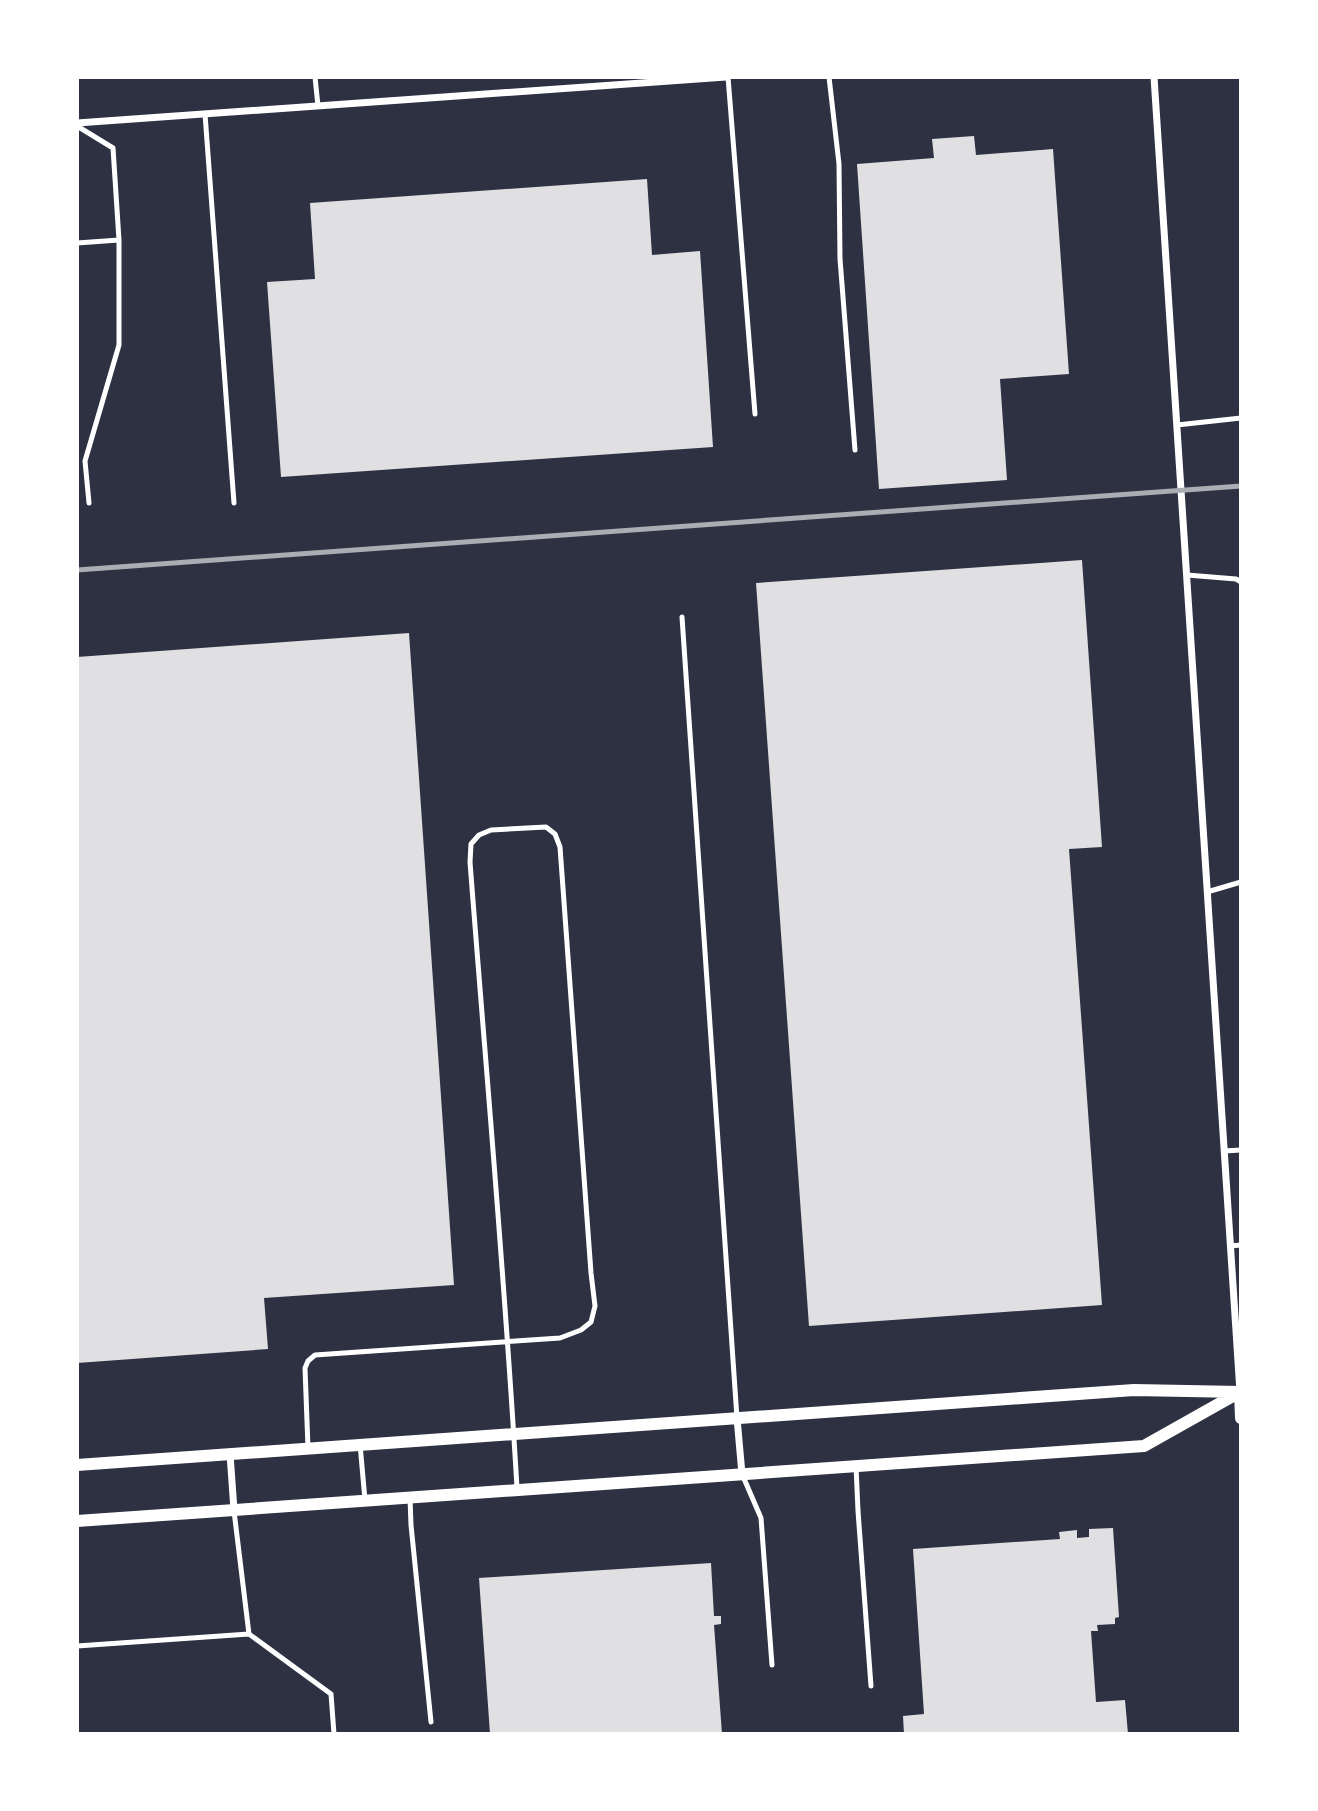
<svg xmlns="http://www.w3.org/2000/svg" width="1318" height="1811" viewBox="0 0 1318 1811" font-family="Figtree,sans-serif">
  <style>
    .building { fill: #e0e0e3 }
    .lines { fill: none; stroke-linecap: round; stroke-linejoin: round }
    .service { stroke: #fff; stroke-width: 5 }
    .minor { stroke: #fff; stroke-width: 7 }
    .tertiary { stroke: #fff; stroke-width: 12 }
    .rail { stroke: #abadb3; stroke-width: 5 }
  </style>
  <rect width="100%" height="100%" fill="#2d3142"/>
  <path class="building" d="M974,136L976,155L1053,149L1069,374L1000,379L1007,480L879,489L857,164L934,158L932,139Z
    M647,179L652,255L700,251L713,447L281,477L267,282L315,279L310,203Z
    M1082,560L1102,847L1069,849L1102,1305L809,1326L756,583Z
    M409,633L454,1285L264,1298L268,1349L77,1363V657Z
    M1113,1528L1119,1617L1115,1618V1624L1097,1625L1098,1631H1091L1096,1702L1125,1700L1128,1734H904L903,1716L924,1714L913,1549L1060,1539L1059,1532L1077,1530V1538L1089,1537V1529Z
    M711,1563L714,1616H721V1624L714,1625L722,1734H490L479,1578Z"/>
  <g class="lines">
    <path class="service" d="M315,77L318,106
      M728,77L755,414
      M829,77L839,164L840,259L855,450
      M205,114L234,503
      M77,126L113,148L119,240L77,243
      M1177,425L1241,418
      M89,503L85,461L119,345V240
      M1187,575L1236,579L1241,582
      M682,617L737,1418
      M1207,892L1241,882
      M1224,1151L1241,1150
      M1230,1246L1241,1245
      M360,1444L365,1500
      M308,1448L305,1368L308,1361L315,1355L560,1338L581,1330L591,1322L595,1306L591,1273L560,847L555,834L546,827L491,830L479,835L471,844L470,862C486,1070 505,1279 517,1488
      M856,1466L858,1511L871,1686
      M742,1474L761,1518L772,1665
      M410,1498L411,1525L431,1722
      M234,1511L249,1634L331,1694L334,1734
      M77,1646L249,1634"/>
    <path class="minor" d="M1154,77L1240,1392
      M77,123L726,77
      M737,1418L742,1474
      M230,1454L234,1510"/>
    <path class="tertiary" d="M1240,1392L1241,1418
      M77,1465L1134,1390L1240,1392
      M77,1521L1144,1446L1240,1392"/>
    <path class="rail" d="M77,570L1241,486"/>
  </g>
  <rect width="1318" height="1811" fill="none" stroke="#ffffff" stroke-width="158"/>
</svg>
